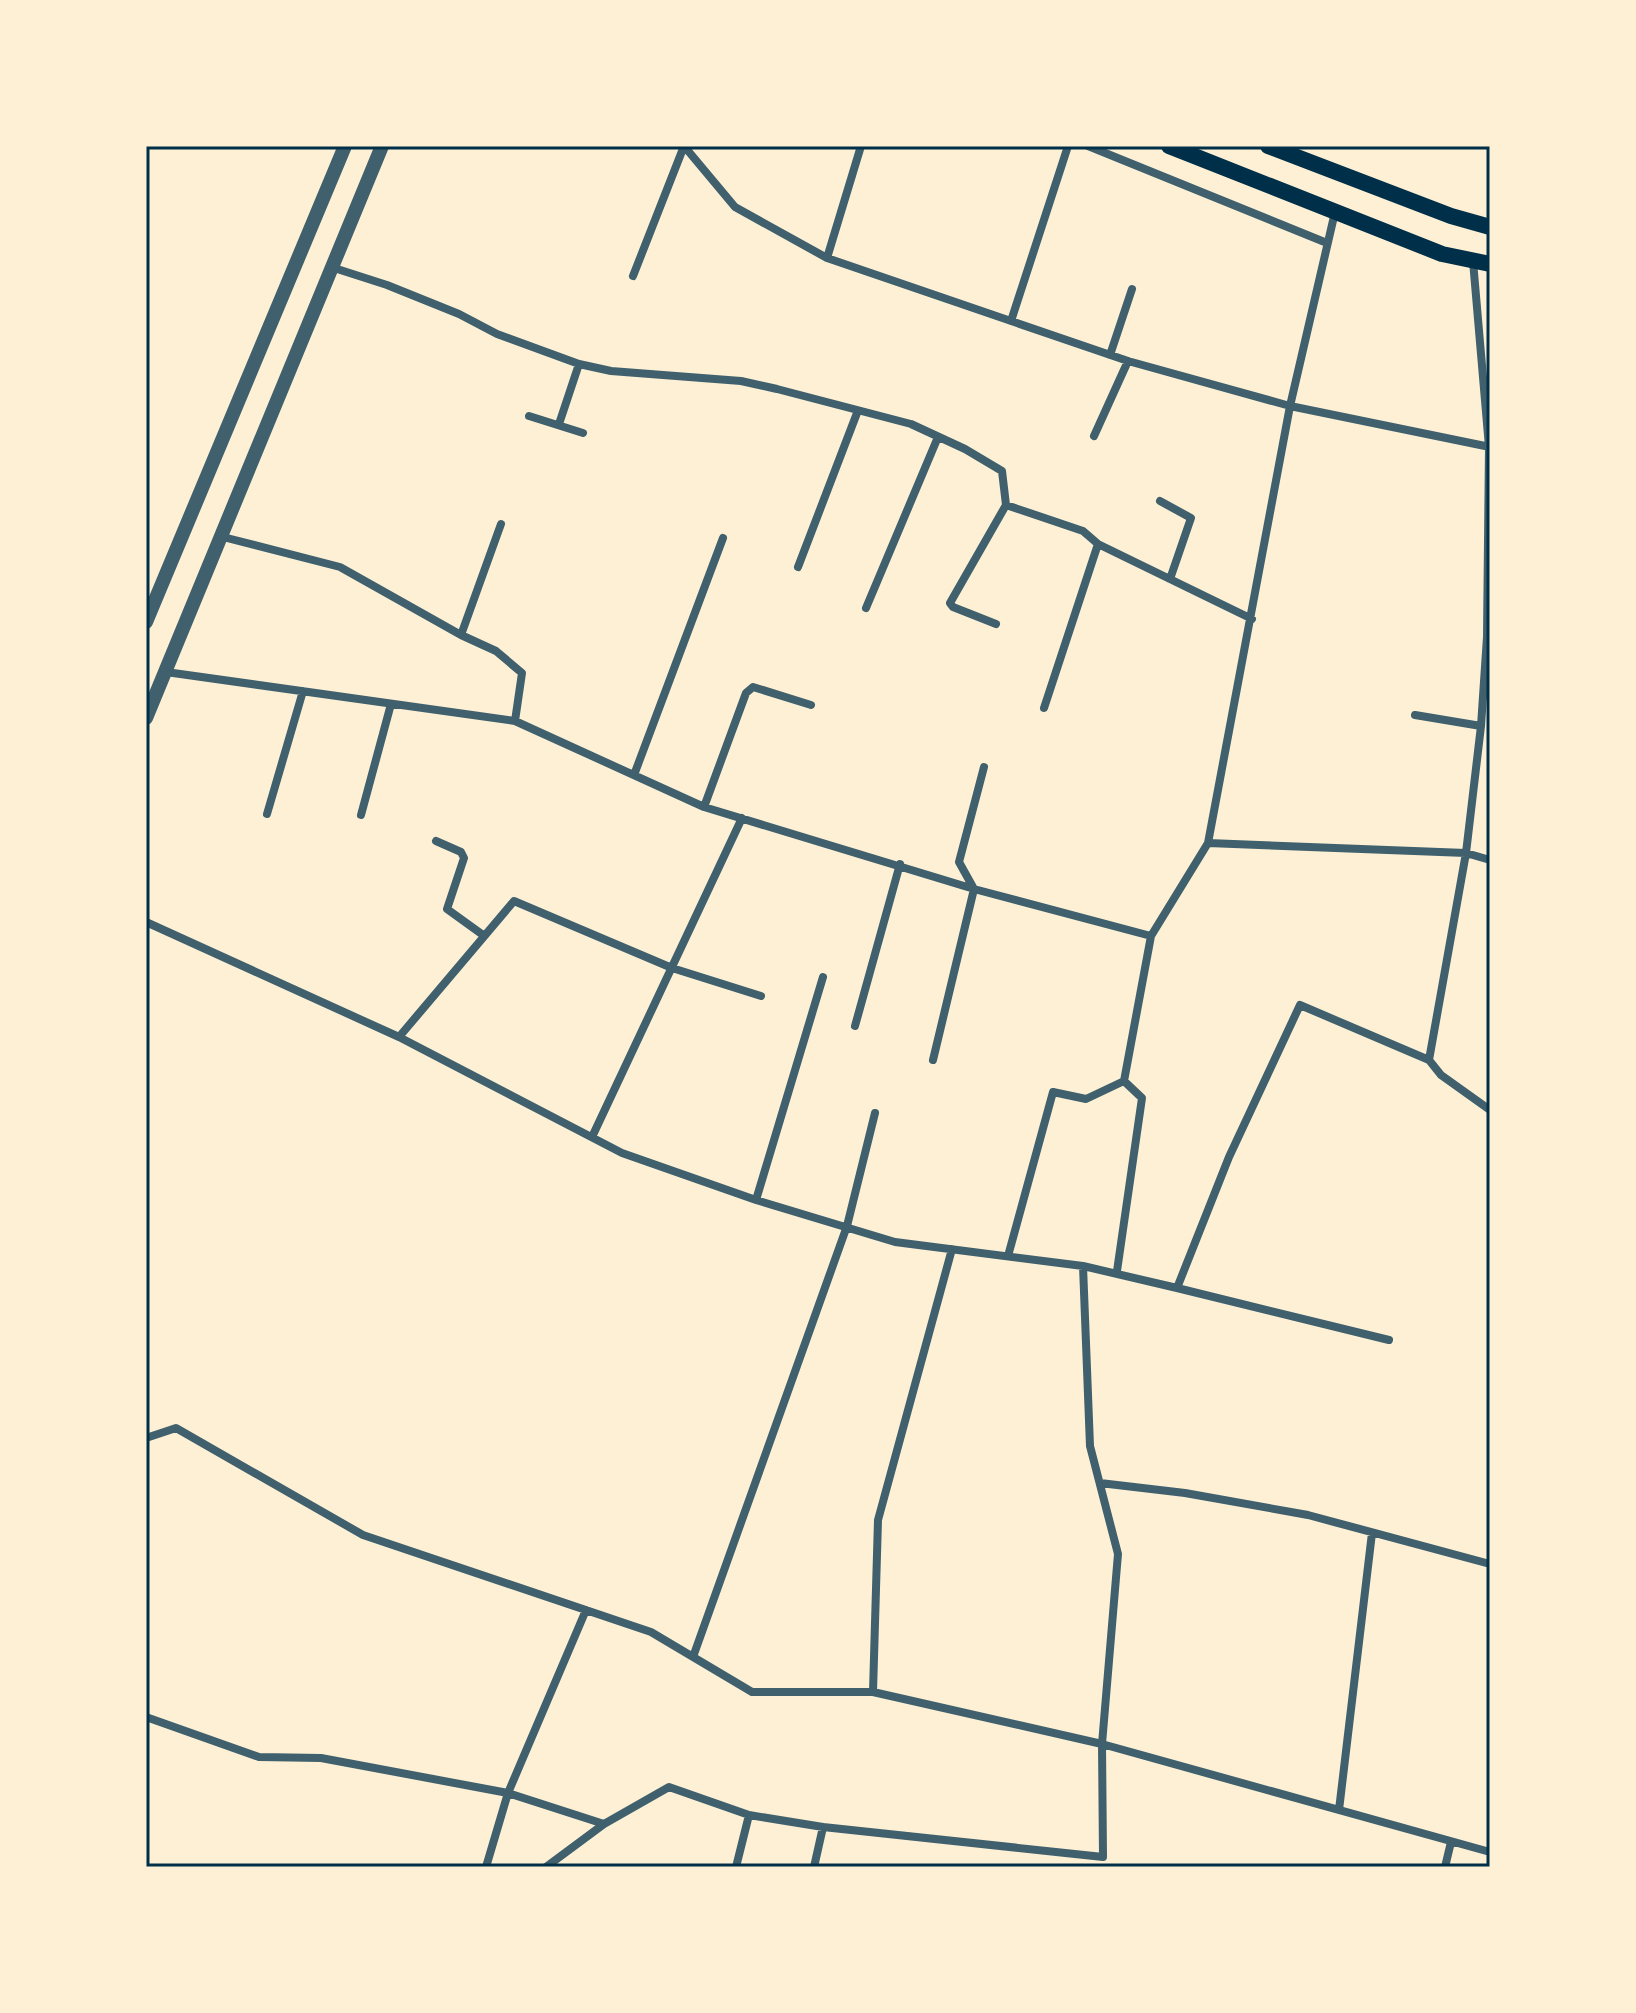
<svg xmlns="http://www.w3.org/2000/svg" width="1636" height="2013" viewBox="0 0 1636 2013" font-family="'Noto Sans',sans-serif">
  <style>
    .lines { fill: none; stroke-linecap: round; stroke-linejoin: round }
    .minor { stroke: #3f606c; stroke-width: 8 }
    .tertiary { stroke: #3f606c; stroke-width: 14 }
    .secondary { stroke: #003049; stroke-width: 16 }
    .neatline { fill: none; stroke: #003049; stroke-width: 3 }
  </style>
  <rect width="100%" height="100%" fill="#fdf0d5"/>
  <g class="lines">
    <path class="minor" d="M684,146L735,207L827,258L1128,361L1290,406L1490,447
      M1088,146L1327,243
      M827,258L861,146
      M1473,261L1489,447L1487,637L1481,726L1466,853L1429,1060L1441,1075L1490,1110
      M331,267L387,285L459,314L497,334L579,364L611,371L741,381L777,389L911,424L965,449L1002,471L1006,505L1083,531L1098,544L1252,619
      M633,276L684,146
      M1011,321L1068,146
      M1110,355L1132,289
      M529,416L583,433
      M559,424L579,364
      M1094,436L1128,361
      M1160,501L1191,518L1170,579
      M219,536L340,567L461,635L496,651L522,673L515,721
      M798,567L857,413
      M866,608L938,437
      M996,624L953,607L950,603L1006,505
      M461,635L501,524
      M166,672L515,721L704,807L974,889L1151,936L1208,843L1466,853L1490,860
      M1044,708L1098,544
      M1415,715L1481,726
      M634,775L723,538
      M704,807L746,693L753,687L811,705
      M267,814L303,691
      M361,815L391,704
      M436,841L461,852L464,858L447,909L483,935
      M1208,843L1290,406L1335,212
      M146,922L399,1037L622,1153L756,1200L895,1242L1083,1266L1177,1288L1229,1157L1300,1005L1429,1060
      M855,1026L900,864
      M399,1037L514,901L672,968L761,996
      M933,1060L974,889L959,862L984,767
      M592,1137L742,818
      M756,1200L823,977
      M1008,1256L1053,1092L1086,1099L1124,1081
      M1083,1266L1090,1446L1118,1554L1102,1744L1490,1852
      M1117,1271L1142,1098L1124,1081L1151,936
      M1177,1288L1389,1340
      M146,1438L176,1428L363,1535L651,1632L752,1692H873L1102,1744L1103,1857L823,1827L749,1815L669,1787L604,1824L546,1867
      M1100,1483L1185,1493L1308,1515L1490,1564
      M693,1657L847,1226L875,1113
      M873,1692L878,1520L952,1249
      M146,1717L259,1757L321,1758L508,1793L604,1824
      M1339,1810L1372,1533
      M486,1867L508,1793L586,1610
      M736,1867L749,1815
      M814,1867L823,1827
      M1445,1867L1451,1842"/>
    <path class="tertiary" d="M146,622L345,146
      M146,718L382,146"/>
    <path class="secondary" d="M1169,146L1442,254L1490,264
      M1268,146L1451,216L1490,227"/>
  </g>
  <rect width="1636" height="2013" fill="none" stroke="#fdf0d5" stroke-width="296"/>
  <rect x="148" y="148" width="1340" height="1717" class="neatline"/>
</svg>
